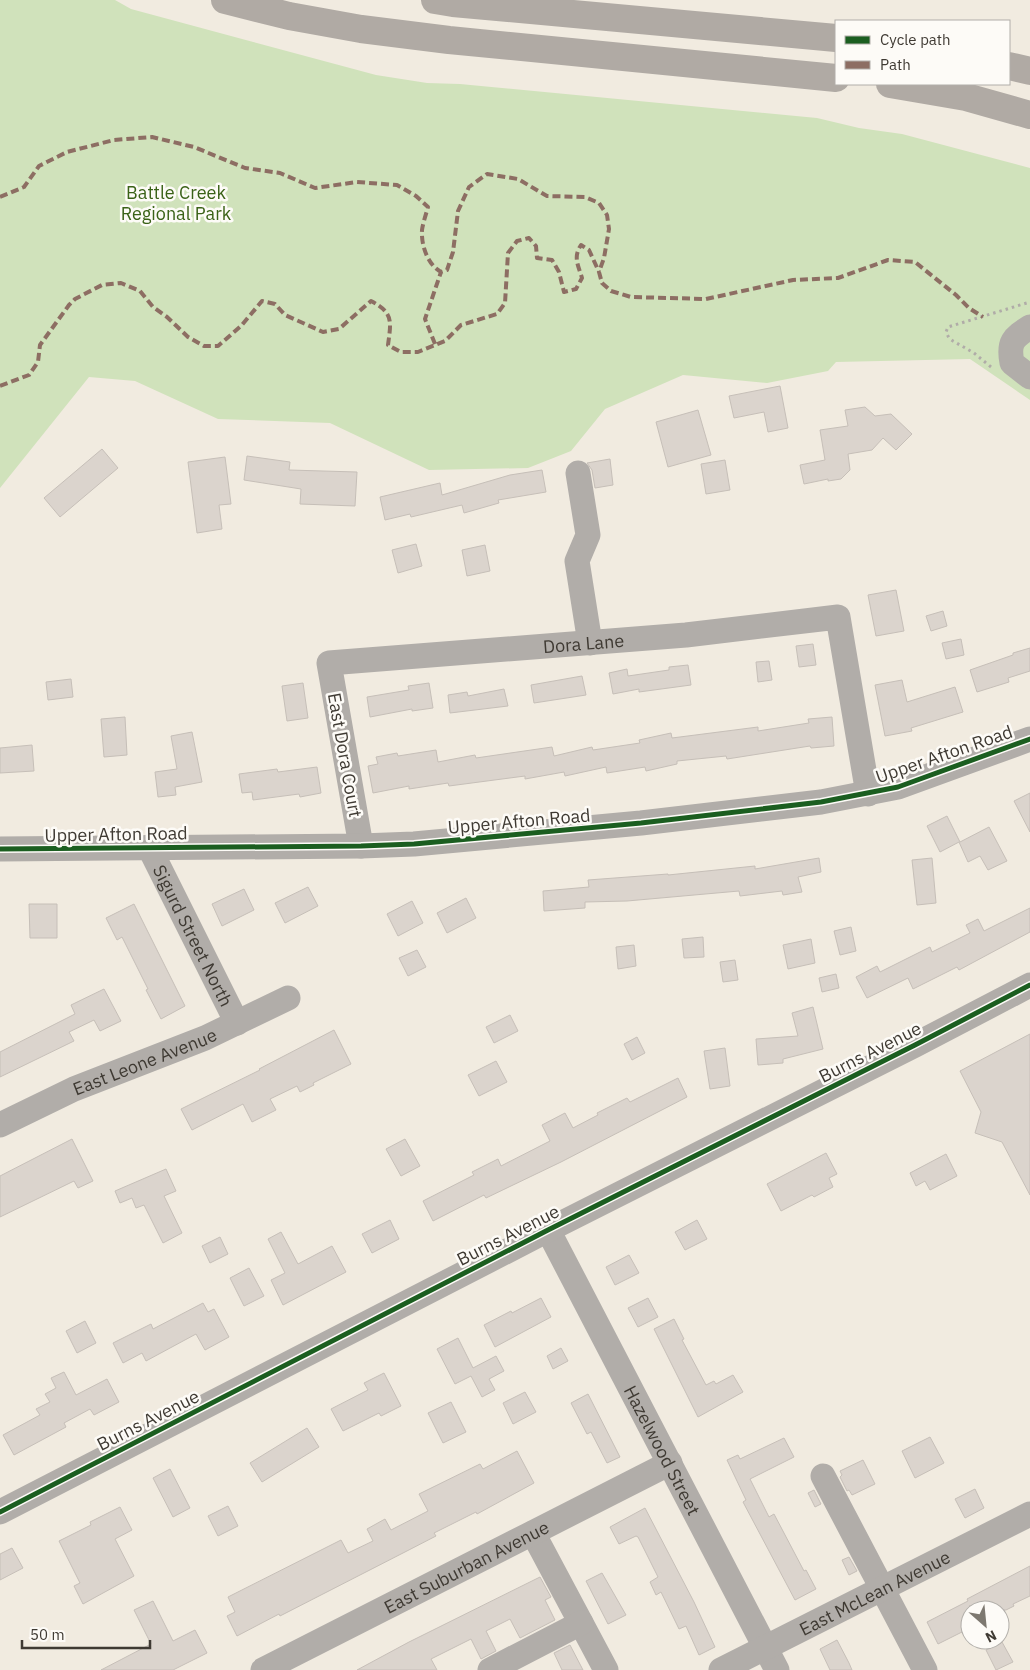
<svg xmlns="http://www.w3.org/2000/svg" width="1030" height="1670" viewBox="0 0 1030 1670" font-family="'IBM Plex Sans',sans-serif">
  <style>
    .green { fill: #d0e2bb }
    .building { fill: #dbd4cd; stroke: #c6bfb8 }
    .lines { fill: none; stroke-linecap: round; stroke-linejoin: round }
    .path { stroke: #b0aca8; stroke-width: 3; stroke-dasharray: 2.5 4; stroke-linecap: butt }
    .minor { stroke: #b1ada9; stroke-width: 25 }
    .highway { stroke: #b0aaa4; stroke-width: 28 }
    .quiet { stroke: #8d6e63; stroke-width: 4; stroke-dasharray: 8 4; stroke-linecap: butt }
    .cycleway-casing { stroke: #fdfbf7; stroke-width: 8 }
    .cycleway { stroke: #1b5e20; stroke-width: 5 }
    .labels { text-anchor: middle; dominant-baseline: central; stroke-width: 5; stroke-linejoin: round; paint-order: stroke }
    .park-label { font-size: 18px; fill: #3a6217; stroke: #fdfbf7 }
    .street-label { font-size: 18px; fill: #3f3a33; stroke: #fdfbf7 }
  </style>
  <rect width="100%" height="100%" fill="#f1ebe0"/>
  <path class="green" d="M0,0H115L131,9L376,75L427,83L460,84L817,118L859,128L902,134L1030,168V400L970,359L836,362L828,371L767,383L683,375L605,409L571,451L528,468L429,470L330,423L218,419L135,381L89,377L0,488Z"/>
  <path class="building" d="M780,386L788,428L768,432L764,412L734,418L729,396Z
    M865,407L875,416L891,414L912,434L896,450L883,438L872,450L848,454L850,470L841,479L828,481V479L804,484L800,465L825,460L820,430L848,426L845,410Z
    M698,410L711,455L668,467L656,422Z
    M102,449L118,468L60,517L44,498Z
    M247,456L290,462L289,470L357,472L355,506L300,504L301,489L244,480Z
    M225,457L231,504L219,505L222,529L197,533L188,462Z
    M610,459L613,485L595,488L592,470L587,463Z
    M725,460L730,490L706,494L701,464Z
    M542,470L546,492L498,500L499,503L464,513L462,505L411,517L410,514L385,520L380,497L440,483L442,495L510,475Z
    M416,544L422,566L398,573L392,550Z
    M485,545L490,571L467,576L462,550Z
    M896,590L904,631L876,636L868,595Z
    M943,611L947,626L931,631L926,616Z
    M961,639L964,655L946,659L942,643Z
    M813,644L816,665L799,667L796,646Z
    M1030,648V671L1008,678L1009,682L977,692L970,670L1013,655V653Z
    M769,661L772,680L758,682L756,662Z
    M688,665L691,685L639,692V689L613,694L609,673L627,669L628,676L669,670V667Z
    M582,676L586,695L534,703L531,685Z
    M71,679L73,697L48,700L46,682Z
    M902,680L907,702L955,687L963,712L911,728L912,731L885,736L875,685Z
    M303,683L308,718L287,721L282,686Z
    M429,683L433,708L412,711V709L370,717L367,697L409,690L408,686Z
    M504,689L508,706L450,713L448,695L467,692L468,696Z
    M125,717L127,755L104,757L101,719Z
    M832,717L834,746L811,748L810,746L727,759L726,756L677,761V764L646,771L645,767L607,773L606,767L565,776L564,772L525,779V776L449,786L448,783L409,789V786L373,793L368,766L378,764L376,757L397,753L398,756L436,750L438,762L475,755L476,758L552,747L554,756L592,747L593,750L640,743L639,740L671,733L672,738L758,727V731L809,723L808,719Z
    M192,732L202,782L175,787L176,795L158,797L155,772L177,769L171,736Z
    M32,745L34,771L0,773V748Z
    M317,767L321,793L300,797L299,794L253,800L252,792L242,793L239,774L277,769L278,772Z
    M1030,793V832L1014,801Z
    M947,816L960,842L989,827L1007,861L988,870L980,856L968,862L959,842L940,852L927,826Z
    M819,858L821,872L798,877L802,892L783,895L782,891L740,896L739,891L627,901L585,902V908L544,911L543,891L589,887L588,880L668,874V875L755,866V869Z
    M932,858L936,903L917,905L912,860Z
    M308,887L318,906L285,923L275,903Z
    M244,889L254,910L222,926L212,904Z
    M466,898L476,918L447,933L437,913Z
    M412,901L423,923L398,936L387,914Z
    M29,904H57V938H30Z
    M134,904L185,1006L161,1019L146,990L148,989L122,937L117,940L106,918Z
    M1030,908V932L959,970L957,967L913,989L908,978L867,998L856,977L877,966L880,972L930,947L932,952L970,933L966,925L978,919L984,931Z
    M851,927L856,951L840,955L834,931Z
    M703,937L704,957L684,958L682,939Z
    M811,939L815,963L788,969L783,945Z
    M634,945L636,966L618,969L616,947Z
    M417,950L426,967L408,976L399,958Z
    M735,960L738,980L723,982L720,962Z
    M836,974L839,988L822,992L819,978Z
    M104,989L121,1021L100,1031L94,1020L69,1032L74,1041L0,1077V1052L75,1014L71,1005Z
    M813,1007L823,1049L783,1059V1063L758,1065L756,1039L798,1036L792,1013Z
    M510,1015L518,1031L494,1043L486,1027Z
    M334,1030L351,1064L313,1083L314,1085L300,1092L297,1086L270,1099L276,1110L252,1122L243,1104L192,1130L181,1109L260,1070L259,1069Z
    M1030,1034V1195L1002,1142L975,1133L981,1112L960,1071Z
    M637,1037L645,1053L632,1060L624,1044Z
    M725,1048L730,1086L710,1089L704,1051Z
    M496,1061L507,1082L479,1096L468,1075Z
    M678,1078L687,1097L561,1162L486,1198L484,1195L433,1221L423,1201L474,1175L472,1172L498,1159L501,1166L550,1141L542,1125L565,1113L573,1128L598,1115L597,1113L627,1098L630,1102Z
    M72,1139L93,1181L78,1188L74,1181L0,1217V1176Z
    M405,1139L420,1166L401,1176L386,1149Z
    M826,1153L837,1174L829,1178L833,1187L814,1197L812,1195L781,1211L767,1184Z
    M946,1154L957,1176L930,1190L925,1181L916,1186L910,1173Z
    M166,1169L176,1191L164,1196L182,1233L163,1243L144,1205L136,1208L132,1198L120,1203L115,1191Z
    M390,1220L399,1239L372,1253L362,1234Z
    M697,1220L707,1239L685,1250L675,1232Z
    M281,1232L298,1264L332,1246L346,1272L283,1305L271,1280L285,1273L268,1239Z
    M220,1237L228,1254L210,1263L202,1246Z
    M629,1255L639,1273L615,1285L606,1267Z
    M249,1268L264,1296L244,1306L230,1278Z
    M541,1298L551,1317L495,1347L484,1325L511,1311L512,1313Z
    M648,1298L658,1317L638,1327L628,1308Z
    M203,1303L208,1312L214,1309L229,1337L205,1350L196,1334L146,1361L142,1353L123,1363L113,1343L151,1324L153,1329Z
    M674,1319L684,1339L682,1340L706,1385L714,1381L716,1384L733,1375L743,1392L698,1417L654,1329Z
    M85,1321L96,1343L77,1353L66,1331Z
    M458,1338L473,1368L496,1356L504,1371L489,1379L495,1390L482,1397L471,1376L455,1384L437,1349Z
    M561,1348L568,1361L553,1369L547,1356Z
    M64,1372L76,1395L107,1379L119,1402L94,1415L90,1409L64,1423L66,1427L14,1455L3,1435L40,1415L36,1409L50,1402L45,1394L56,1388L51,1378Z
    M384,1373L401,1406L381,1416L379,1413L343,1431L331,1409L368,1390L364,1383Z
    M525,1392L536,1412L513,1424L503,1403Z
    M588,1394L620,1457L607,1463L591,1432L587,1434L571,1403Z
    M451,1402L466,1432L443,1443L428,1413Z
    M307,1428L319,1447L262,1482L250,1463Z
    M930,1437L944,1463L915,1478L902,1451Z
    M784,1438L794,1457L750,1479L769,1517L774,1514L804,1571L806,1570L816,1589L795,1600L743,1502L746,1500L727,1460L738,1455L740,1459Z
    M517,1451L534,1483L477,1514L476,1512L434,1533L436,1536L403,1553L280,1616L279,1614L237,1636L227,1616L235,1612L228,1597L341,1540L348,1553L373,1541L367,1529L385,1519L391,1530L428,1511L419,1494L480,1464L483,1469Z
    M863,1460L875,1484L852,1495L849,1490L847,1491L840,1477L842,1475L840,1471Z
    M170,1469L190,1508L173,1517L153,1478Z
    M975,1489L984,1508L965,1518L955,1499Z
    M814,1490L821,1504L815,1507L808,1493Z
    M228,1506L238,1526L218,1536L208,1516Z
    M120,1507L132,1530L115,1539L134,1576L83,1604L74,1586L80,1583L59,1541L91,1525L90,1522Z
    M645,1508L694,1602L715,1647L699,1655L686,1626L679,1629L661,1592L656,1595L650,1582L658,1577L638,1537L636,1536L619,1544L610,1527Z
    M12,1548L23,1568L0,1580V1554Z
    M849,1557L857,1571L849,1575L842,1560Z
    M1030,1566V1596L1013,1604L1014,1606L1006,1610H972L970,1605V1628L938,1644L927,1622L968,1601L967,1599Z
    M602,1573L626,1615L608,1624L586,1581Z
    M540,1577L551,1597L545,1600L555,1620L520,1638L510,1619L486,1631L496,1651L481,1659L471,1639L431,1659L437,1670H357L409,1642Z
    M153,1601L173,1641L195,1630L207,1653L173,1670H101L151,1644L134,1610Z
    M837,1640L849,1663L852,1670H830L820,1649Z
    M1002,1642L1013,1662L996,1670L986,1650Z
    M570,1645L583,1670H562L554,1653Z"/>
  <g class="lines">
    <path class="path" d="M991,367L974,353L953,341L949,338L946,332L948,327L1030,302"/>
    <g class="minor">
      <path d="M1030,327C1013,338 1008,342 1012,363L1030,377"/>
      <path d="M578,473L588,535L577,561L590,643"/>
      <path id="s1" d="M361,846L329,663L686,635L838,617L868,794"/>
      <path id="s2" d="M149,847L237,1023"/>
      <path d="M0,849L361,846L414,844L641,823L821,802L898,787L1030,739"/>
      <path id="s3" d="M0,1125L74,1089L205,1038L288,998"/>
      <path id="s4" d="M548,1230L777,1670"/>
      <path d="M823,1476L925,1670"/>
      <path d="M0,1512L548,1230L915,1045L1030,985"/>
      <path d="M533,1533L606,1670"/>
      <path id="s5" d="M263,1670L670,1463"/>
      <path d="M490,1670L581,1623"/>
      <path id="s6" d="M721,1670L1030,1514"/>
    </g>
    <path class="highway" d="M225,0L289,16L361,29L449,40L836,78
      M435,0L453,3L836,38
      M1009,66L1030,71
      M890,84L966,97L1030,115"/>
    <path class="quiet" d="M0,197L24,187L39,166L67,152L114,140L152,137L194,147L245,168L280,173L315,188L357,182L397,185L416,196L428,207C426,214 423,223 422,230C421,246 428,265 441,272L447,270L453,252L458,211L469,187L487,174L518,179L547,196L585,197L599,203L607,215L609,229L604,258L599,272L602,283L611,291L631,297L706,299L793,280L838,278L888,260L915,262L956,295L969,308L983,317
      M435,344L425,319L441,272
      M0,386L29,375L38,362L40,345L69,305L75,299L102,285L121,283L140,291L153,307L167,317L188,337L204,346H218L241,326L262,301L275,304L285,315L323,332L339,329L371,301C394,313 391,322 388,345L401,352H418L445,341L461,325L497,314L505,303L508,253L517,241L529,238L536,246L537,258L552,260L559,272L564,292L576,289L582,278C578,265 573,257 581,245L589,250L599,272"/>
    <g class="cycleway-casing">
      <path id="cycleway" d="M0,849L361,846L414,844L641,823L821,802L898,787L1030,739
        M0,1512L548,1230L915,1045L1030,985"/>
    </g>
    <use href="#cycleway" class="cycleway"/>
  </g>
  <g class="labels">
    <g class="park-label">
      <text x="176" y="192">Battle Creek<tspan x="176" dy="21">Regional Park</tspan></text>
    </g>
    <g class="street-label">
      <text stroke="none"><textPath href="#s1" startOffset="441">Dora Lane</textPath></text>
      <text transform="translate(944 754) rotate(-19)">Upper Afton Road</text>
      <text transform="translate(345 755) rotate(80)">East Dora Court</text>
      <text transform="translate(519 821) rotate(-5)">Upper Afton Road</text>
      <text transform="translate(116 834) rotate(-1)">Upper Afton Road</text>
      <text stroke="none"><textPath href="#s2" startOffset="99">Sigurd Street North</textPath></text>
      <text transform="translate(870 1052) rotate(-27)">Burns Avenue</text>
      <text stroke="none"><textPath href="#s3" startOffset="158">East Leone Avenue</textPath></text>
      <text transform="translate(508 1235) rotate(-27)">Burns Avenue</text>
      <text transform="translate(148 1420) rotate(-27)">Burns Avenue</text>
      <text stroke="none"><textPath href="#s4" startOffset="248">Hazelwood Street</textPath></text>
      <text stroke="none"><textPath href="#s5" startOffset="228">East Suburban Avenue</textPath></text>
      <text stroke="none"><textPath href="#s6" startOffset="172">East McLean Avenue</textPath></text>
    </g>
  </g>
  <rect x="835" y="20" width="175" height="65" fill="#fdfbf7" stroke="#b1aea9"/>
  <rect x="845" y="36" width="25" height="8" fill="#1b5e20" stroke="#b1aea9"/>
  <text x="880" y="45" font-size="15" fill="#3f3a33">Cycle path</text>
  <rect x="845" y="61" width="25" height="8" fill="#8d6e63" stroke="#b1aea9"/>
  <text x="880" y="70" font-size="15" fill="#3f3a33">Path</text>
  <g transform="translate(985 1625) rotate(153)"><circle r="24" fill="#fdfbf7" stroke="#b1aea9"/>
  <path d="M0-4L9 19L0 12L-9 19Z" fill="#7d7870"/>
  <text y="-8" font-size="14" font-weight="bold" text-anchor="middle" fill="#3f3a33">N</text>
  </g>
  <path d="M22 1640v8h128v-8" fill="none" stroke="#3f3a33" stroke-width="2.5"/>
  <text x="30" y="1640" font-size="15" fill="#3f3a33" stroke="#fdfbf7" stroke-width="4" paint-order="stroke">50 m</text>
</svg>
